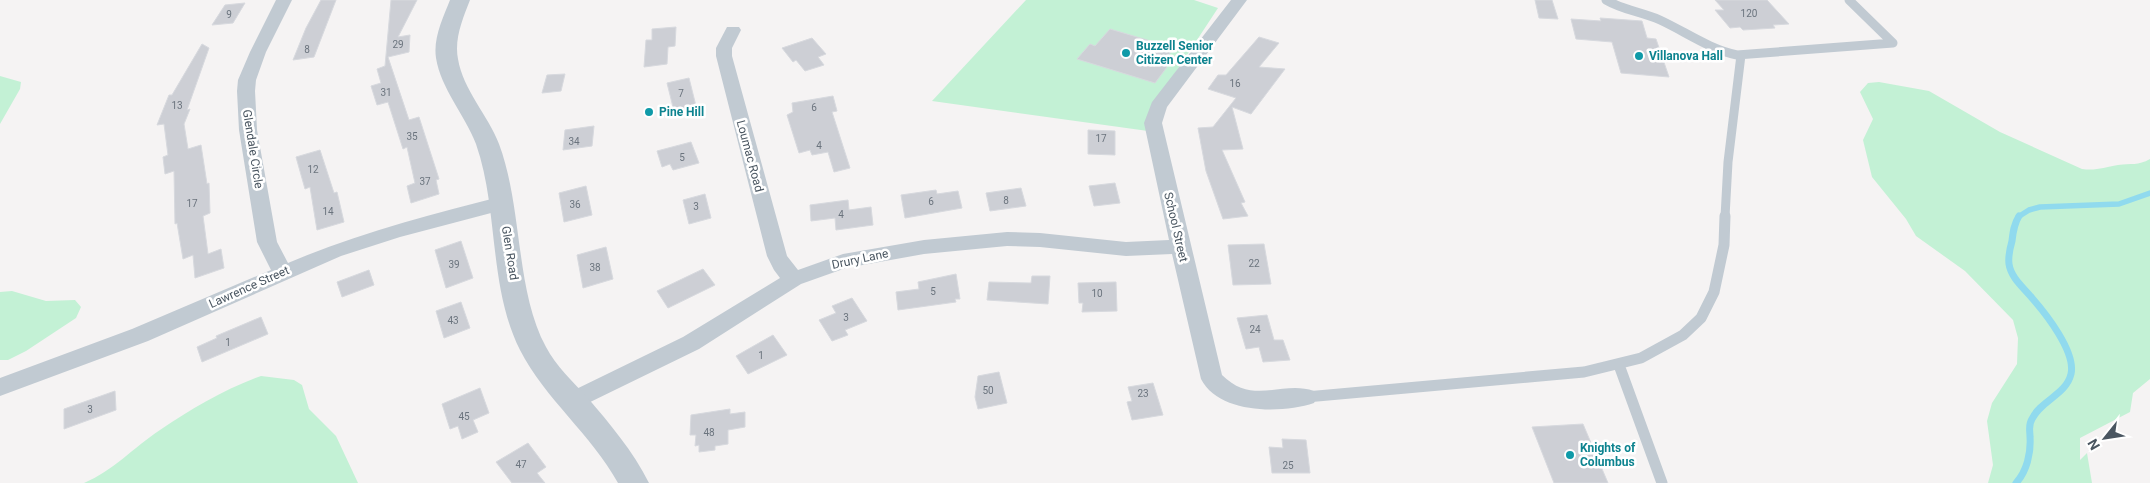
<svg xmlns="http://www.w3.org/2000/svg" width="2150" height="483" viewBox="0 0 2150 483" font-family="Roboto,sans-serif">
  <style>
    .green { fill: #c3f1d5 }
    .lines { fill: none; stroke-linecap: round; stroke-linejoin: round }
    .stream-far1 { stroke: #90daee; stroke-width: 5.5 }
    .stream { stroke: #90daee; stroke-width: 7 }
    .building { fill: #cdcfd5; stroke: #d7d9de }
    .service-far1 { stroke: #c1cad2; stroke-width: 9 }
    .service { stroke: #c1cad2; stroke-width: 11 }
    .minor { fill: #c1cad2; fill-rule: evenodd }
    .tertiary { fill: #c1cad2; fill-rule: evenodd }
    .culture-dot { fill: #0f9aa8; stroke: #fff; stroke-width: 2 }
    .labels { text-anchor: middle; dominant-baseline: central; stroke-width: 5; stroke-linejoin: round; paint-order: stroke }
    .number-label { font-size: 10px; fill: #6b747e }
    .culture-label { font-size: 12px; font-weight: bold; fill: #0d838f; stroke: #fff; text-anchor: start }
    .street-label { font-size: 12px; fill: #4a5661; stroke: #fff }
  </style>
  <rect width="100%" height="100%" fill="#f5f3f3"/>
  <path class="green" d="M1026,0H1194L1218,8L1149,113L1148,131L932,101Z
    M0,76L21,82L20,89L0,124Z
    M1879,82L1929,91L2000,132L2082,169C2097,171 2104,167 2118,165C2131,163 2138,166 2150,159V379L2133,393L2130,412L2080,438V460L2087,453L2092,483H1988L1993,465L1987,421L1992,403L2017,364L2018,338L2013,320L1965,271L1916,236L1906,219L1872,177L1863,140L1873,119L1860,92L1868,83Z
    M12,291L46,301L75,300L81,307L76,318L26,351L8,360H0V292Z
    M261,376L294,380L302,385L309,409L336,436L358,483H84C113,471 134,447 160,430C191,409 225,389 261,376Z"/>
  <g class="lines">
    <path class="stream-far1" d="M2018,217L2029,210L2040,207L2119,204L2150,193"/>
    <path class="stream" d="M2016,483C2027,471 2031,453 2030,437C2030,430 2028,425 2032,419C2041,400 2066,395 2071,374C2076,352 2046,314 2032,298C2024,288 2011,278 2009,264C2008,256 2010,248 2012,241C2013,232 2014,224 2019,216"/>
  </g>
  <path class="building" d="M321,0H336L314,57L293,60L306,28Z
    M391,0H417L398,37L410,35L409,52L388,57L409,120L419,117L439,179L436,180L439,194L411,203L407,186L415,183L407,147L403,149L388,102L377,105L371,86L381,83L377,69L385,66Z
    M1535,0H1552L1558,19L1539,18Z
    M1715,0H1767L1789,24L1773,25L1775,28L1743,30L1740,27L1730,28L1715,10H1724Z
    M245,3L233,23L212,25L225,5Z
    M1600,18L1642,21L1647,38L1656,39L1669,77L1621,73L1612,42L1576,39L1571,19L1601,21Z
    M676,27L675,46L668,47L667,64L644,67L646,40H652V29Z
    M1110,29L1174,48L1161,65L1167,67L1155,83L1077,59L1090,44L1095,46Z
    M1259,37L1279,43L1259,67L1285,69L1251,114L1232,107L1243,149L1222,150L1245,202L1241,203L1248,216L1223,219L1206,171L1198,128L1213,127L1236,98L1208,89L1218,75H1226Z
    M812,38L826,54L818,57L824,65L805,71L796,60L793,62L782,48Z
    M202,44L209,48L187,110L190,109L184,124L188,149L201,145L207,184L209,183L210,213L203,216L208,254L221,249L224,268L195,278L193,255L183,259L177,223L175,224L174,171L165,174L163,157L168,155L164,124L157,125L169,95H172Z
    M565,74L561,91L542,93L547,75Z
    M689,78L697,110L675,115L667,83Z
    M833,96L837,111L832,112L850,168L834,172L828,152L812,155L810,150L799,153L787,115L793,112L792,103Z
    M594,126L592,146L563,150L565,130Z
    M1088,130L1115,131V155L1088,154Z
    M691,142L699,163L673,170L670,164L662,167L657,151Z
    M320,150L334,193L337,192L344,222L317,230L310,187L305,189L296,157Z
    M1115,183L1120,203L1094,206L1089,186Z
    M586,186L592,215L564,222L559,193Z
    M1021,188L1026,206L990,211L986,193Z
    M936,190L937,194L958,191L962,208L905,218L901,195Z
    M705,194L711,218L689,224L683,200Z
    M848,200L849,210L871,207L873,225L836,230L835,218L811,221L810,205Z
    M461,241L473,278L446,288L435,250Z
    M1264,244L1271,284L1233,285L1228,245Z
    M606,247L613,279L583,288L577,255Z
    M703,269L715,285L668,308L657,291Z
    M369,270L374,285L342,297L337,282Z
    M956,274L960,299H955L956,302L898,310L896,292L919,289L918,282Z
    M1032,276H1050L1048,304L987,300L989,282L1031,283Z
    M1116,282L1117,311L1082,312L1083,303H1079L1078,283Z
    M852,298L867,321L845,330L848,335L832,341L819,320L836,313L832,306Z
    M461,302L470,328L444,338L436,311Z
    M1267,315L1274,340H1283L1290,360L1263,362L1259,347L1246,349L1237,318Z
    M261,317L268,334L202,362L197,347L217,338L216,336Z
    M773,335L787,355L748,374L736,356Z
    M999,372L1007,403L978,409L975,397L978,376Z
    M1153,383L1163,415L1132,420L1127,402L1132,401L1128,387Z
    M480,388L489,413L473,420L478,432L462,439L458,426L450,429L442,404Z
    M115,391L116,410L64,429V409Z
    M730,409V414L745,412V427L728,430V444L715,446V450L699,452V445L695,446L696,435H690L691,415Z
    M1583,424L1608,483H1554L1532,427Z
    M1282,439L1306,440L1310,473H1272L1269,447L1283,448Z
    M528,443L546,467L537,473L545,483H512L496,462Z"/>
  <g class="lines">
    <path class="service-far1" d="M1606,0C1623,10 1642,12 1660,20C1686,32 1709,49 1737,55L1893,43L1849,0
      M1725,217L1728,162L1741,55"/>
    <path class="service" d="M1619,365L1662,483
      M1306,397L1584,372L1641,358L1683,335L1701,318L1714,292L1724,245L1725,216"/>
    <path class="minor" d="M276,0H292L266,52L256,80L255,91L257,130L277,242L288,263C358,233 430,215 503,196L510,198L513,203L510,208L400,237L341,256L148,341L0,396V378L132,329L271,270L257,242L239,130L237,91L238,80L250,52Z
      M1231,0H1247L1167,107L1162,123L1222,375C1253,406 1282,380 1314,391L1317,397L1314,403C1281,414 1219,414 1201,379L1172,254L1126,256L1040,247L1007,246L924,254L846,268L801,284L699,349L580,407L572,410L564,407L561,401L564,395L683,337L780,278L774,270L767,256L716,56V48L727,27H739L741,30L732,48V56L787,256L798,270L843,254L924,240L1007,232L1040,233L1126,242L1169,240L1144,123L1152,102Z"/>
    <path class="tertiary" d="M450,0H470C463,18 454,39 458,59C463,90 488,115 499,144C523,208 515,290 546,347C556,366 573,382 587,397C610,424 633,451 649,483H618C591,434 545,399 520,350C488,286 499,210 476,144C465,115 441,89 436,58C433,38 443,18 450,0Z"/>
  </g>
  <g class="culture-dot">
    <circle cx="1126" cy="53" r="5"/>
    <circle cx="1639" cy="56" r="5"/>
    <circle cx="649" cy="112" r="5"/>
    <circle cx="1570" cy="455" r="5"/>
  </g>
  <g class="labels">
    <g class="number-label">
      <text x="1749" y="13">120</text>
      <text x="229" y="14">9</text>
      <text x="398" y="44">29</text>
      <text x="307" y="49">8</text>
      <text x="1235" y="83">16</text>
      <text x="386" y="92">31</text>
      <text x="681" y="93">7</text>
      <text x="177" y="105">13</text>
      <text x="814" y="107">6</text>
      <text x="412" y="136">35</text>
      <text x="1101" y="138">17</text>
      <text x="574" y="141">34</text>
      <text x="819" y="145">4</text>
      <text x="682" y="157">5</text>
      <text x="313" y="169">12</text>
      <text x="425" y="181">37</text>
      <text x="1006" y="200">8</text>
      <text x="931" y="201">6</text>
      <text x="192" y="203">17</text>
      <text x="575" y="204">36</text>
      <text x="696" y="206">3</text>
      <text x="328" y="211">14</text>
      <text x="841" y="214">4</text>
      <text x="1254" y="263">22</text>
      <text x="454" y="264">39</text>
      <text x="595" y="267">38</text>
      <text x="933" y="291">5</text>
      <text x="1097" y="293">10</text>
      <text x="846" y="317">3</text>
      <text x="453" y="320">43</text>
      <text x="1255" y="329">24</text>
      <text x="228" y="342">1</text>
      <text x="761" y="355">1</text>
      <text x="988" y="390">50</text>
      <text x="1143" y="393">23</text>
      <text x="90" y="409">3</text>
      <text x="464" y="416">45</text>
      <text x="709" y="432">48</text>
      <text x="521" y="464">47</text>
      <text x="1288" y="465">25</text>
    </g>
    <g class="culture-label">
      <text x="1136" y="46">Buzzell Senior<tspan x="1136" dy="14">Citizen Center</tspan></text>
      <text x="1649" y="56">Villanova Hall</text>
      <text x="659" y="112">Pine Hill</text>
      <text x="1580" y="448">Knights of<tspan x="1580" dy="14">Columbus</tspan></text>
    </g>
    <g class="street-label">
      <text transform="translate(253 149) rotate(81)">Glendale Circle</text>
      <text transform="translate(750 156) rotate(75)">Loumac Road</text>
      <text transform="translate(1176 227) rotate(77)">School Street</text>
      <text transform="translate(510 253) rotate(81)">Glen Road</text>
      <text transform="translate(860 259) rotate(-12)">Drury Lane</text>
      <text transform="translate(249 287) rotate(-24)">Lawrence Street</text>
    </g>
  </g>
  <g transform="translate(2105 438) rotate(240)" stroke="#ffffff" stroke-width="4" paint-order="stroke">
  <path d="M0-4L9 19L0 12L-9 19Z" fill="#4a5661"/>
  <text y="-8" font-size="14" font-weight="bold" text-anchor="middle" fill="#4a5661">N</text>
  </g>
</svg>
